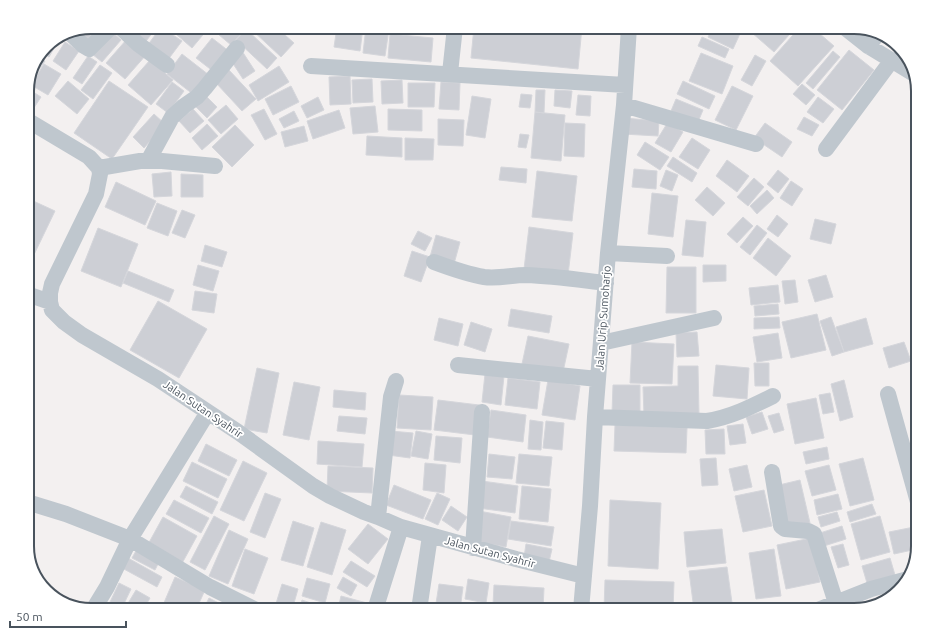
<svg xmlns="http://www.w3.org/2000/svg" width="945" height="637" viewBox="0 0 945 637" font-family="Ubuntu,sans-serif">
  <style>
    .building { fill: #cdcfd5; stroke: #d5d6db }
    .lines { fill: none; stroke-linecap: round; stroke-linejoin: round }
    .minor { stroke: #bfc7ce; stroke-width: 16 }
    .labels { text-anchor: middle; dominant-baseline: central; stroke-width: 3.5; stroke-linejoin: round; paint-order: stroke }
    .street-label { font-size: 11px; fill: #49535d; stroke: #fff }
    .rim { fill: none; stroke: #49535d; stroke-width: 2 }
  </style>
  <rect width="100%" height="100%" fill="#f3f0f0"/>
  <path class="building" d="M91,27H101L92,42L82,36L86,29Z
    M126,27H157L143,45Z
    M161,27L182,41L167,61L147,46Z
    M168,27H204L207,30L192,48Z
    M214,27H247L231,45L212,29Z
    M255,27H276L294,43L281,57L252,30Z
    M337,27H363L360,51L334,47Z
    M366,27L389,29L385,56L363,53Z
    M474,27H582L578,69L471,58Z
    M713,27H743L733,49L708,37Z
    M756,27H796L774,52L751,32Z
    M800,27H812L834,46L798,86L770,61Z
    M246,29L277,58L267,69L236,40Z
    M111,31L121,40L102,62L92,54Z
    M390,34L433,38L431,62L388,58Z
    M702,37L729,49L725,58L698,46Z
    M212,38L230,52L214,72L196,58Z
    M127,39L146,55L125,79L106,63Z
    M58,41L49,57L42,53L46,46Z
    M65,42L79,51L66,70L53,61Z
    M849,50L874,70L842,110L817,90Z
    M242,51L255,71L243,79L230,59Z
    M833,51L840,57L813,89L806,83Z
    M701,53L733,66L722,94L689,81Z
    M182,54L209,75L194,95L167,74Z
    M755,55L766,61L752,86L741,80Z
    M88,56L97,62L82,84L73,78Z
    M40,58L45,61L29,84V83Z
    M150,60L173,80L151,105L128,85Z
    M44,64L61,74L48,95L31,85Z
    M100,65L112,73L93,99L81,90Z
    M279,66L289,82L258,101L249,85Z
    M229,70L256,99L242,111L216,83Z
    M350,76L351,104L330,105L329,77Z
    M372,79L373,102L353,103L352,80Z
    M402,80L403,103L382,104L381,81Z
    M68,81L89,99L77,114L55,96Z
    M109,81L148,107L112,159L74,133Z
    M683,81L715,96L709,109L677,94Z
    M172,82L184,91L168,113L156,104Z
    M441,82L460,83L459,110L439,109Z
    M408,83H435L434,107H408Z
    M802,84L815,95L806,105L793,94Z
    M291,86L299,102L273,115L265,99Z
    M732,86L753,96L736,130L715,120Z
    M27,88L41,97L28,117L27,116Z
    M536,90H545L544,113L535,112Z
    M555,90L572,91L570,108L554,106Z
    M521,94L532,95L530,108L519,107Z
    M578,95L591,96L590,116L576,115Z
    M206,96L217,107L207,118L195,106Z
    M472,96L491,99L485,138L466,135Z
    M318,97L324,110L307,118L301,106Z
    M818,97L834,109L823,123L807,112Z
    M676,99L703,110L698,122L671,111Z
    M226,105L238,119L221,134L208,120Z
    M375,106L378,132L353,134L350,108Z
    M193,109L204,121L190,133L179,121Z
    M264,109L277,134L265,140L251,115Z
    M388,109L422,110V131L388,130Z
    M339,110L345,128L313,139L307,121Z
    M294,111L299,121L284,128L279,119Z
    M535,112L565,115L561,161L531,158Z
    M154,114L165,124L144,148L133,137Z
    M804,117L819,125L812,136L797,129Z
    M624,118L659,121L658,136L623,134Z
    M438,119L464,120L463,146L438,145Z
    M668,122L683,132L671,152L655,143Z
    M565,123L585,124L584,157L564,156Z
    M765,123L792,142L782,157L754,138Z
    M207,124L218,136L202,150L192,138Z
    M235,125L254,145L232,167L212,147Z
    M304,126L308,141L285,147L281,132Z
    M520,134L529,135L526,148L518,147Z
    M367,136L402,138V157L366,155Z
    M405,138L434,139L433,160H405Z
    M692,138L710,150L698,169L679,157Z
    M645,142L669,157L660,170L637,155Z
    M673,157L697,173L692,182L667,166Z
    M727,160L749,176L737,192L716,176Z
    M501,167L527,169L526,183L499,180Z
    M634,169L657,171L656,189L632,187Z
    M666,170L678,175L672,191L660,186Z
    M778,170L789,179L778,193L767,184Z
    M537,171L577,176L572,221L532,217Z
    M171,172L172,196L154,197L152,174Z
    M181,174L203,175V197H181Z
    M754,178L764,187L748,206L737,197Z
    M791,181L803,189L792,206L780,198Z
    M116,182L156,201L145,225L105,207Z
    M707,187L725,203L713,216L695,200Z
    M767,190L774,198L757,214L750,206Z
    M652,193L678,196L673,237L648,234Z
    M29,199L55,211L30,263L27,262V203Z
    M157,203L177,211L168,236L147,228Z
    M182,210L195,215L185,238L172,233Z
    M777,215L788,224L778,237L767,229Z
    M743,217L753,226L737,243L727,234Z
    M815,219L836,224L831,244L810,239Z
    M686,220L706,222L703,257L682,255Z
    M757,225L767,233L750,255L740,247Z
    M529,227L573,233L568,275L524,269Z
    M98,228L138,244L121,287L81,271Z
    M418,231L432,238L425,251L411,244Z
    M436,235L460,242L454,264L430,257Z
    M768,238L791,256L776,276L753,258Z
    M205,245L227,252L222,267L201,261Z
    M412,251L430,257L421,282L404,276Z
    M198,265L219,271L213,291L193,285Z
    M703,265H726V281L703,282Z
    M667,267H696V313H666Z
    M128,271L174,290L169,302L123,283Z
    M826,275L833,297L815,302L808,280Z
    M795,280L798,302L785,304L782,281Z
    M778,285L780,302L751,305L749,288Z
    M195,291L217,294L214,313L192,310Z
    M158,301L207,329L179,378L130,350Z
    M778,304L779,314L755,316L754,306Z
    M511,309L552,316L549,333L508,326Z
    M817,314L826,350L791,358L782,322Z
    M779,317L780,328L754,329V318Z
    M831,317L844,352L832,356L820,321Z
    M439,318L463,324L458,346L434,340Z
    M866,318L873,344L844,352L836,327Z
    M471,322L492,329L485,352L464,345Z
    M697,332L699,356L677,357L676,333Z
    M778,333L782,358L757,362L753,337Z
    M528,336L569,344L563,372L522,364Z
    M632,342L674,344L672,384L630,383Z
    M904,342L911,361L889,368L883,348Z
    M754,363H769V386H755Z
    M716,365L749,368L747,399L713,396Z
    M678,366H698L699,415H644L643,387L678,386Z
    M257,368L279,373L267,433L244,429Z
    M485,374L504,376L501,405L482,402Z
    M508,378L540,382L537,409L505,405Z
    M548,380L580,386L575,420L542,415Z
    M844,380L853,417L840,421L831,384Z
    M294,382L320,387L309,440L283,435Z
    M613,385H640V414L612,413Z
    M334,390L366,393L365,410L333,407Z
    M830,393L834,412L823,414L819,395Z
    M399,395L433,397L431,430L397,428Z
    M816,398L824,438L795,444L787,404Z
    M438,400L479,405L475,435L434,430Z
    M491,410L526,415L523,442L487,437Z
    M762,412L768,429L752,434L746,417Z
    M779,413L784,430L774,433L768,416Z
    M339,416L367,418L365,434L337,431Z
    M530,420L543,422L541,450L528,449Z
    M546,421L564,423L562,450L543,448Z
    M743,424L746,443L730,445L727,426Z
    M615,425L687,428L686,453L614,451Z
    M724,429L725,454H706L705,430Z
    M391,431L413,433L410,458L388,455Z
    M416,431L432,434L428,459L411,456Z
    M436,436L462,438L460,463L434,460Z
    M318,441L364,444L362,467L317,464Z
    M206,444L237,460L229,476L198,461Z
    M827,447L829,459L806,464L803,452Z
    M489,454L515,457L512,479L487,477Z
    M519,454L552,457L549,486L516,483Z
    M716,458L718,485L702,486L700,459Z
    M863,458L874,500L850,506L839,464Z
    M243,461L267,473L244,521L220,510Z
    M192,462L227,479L218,498L183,481Z
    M425,463L446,465L444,493L423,490Z
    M747,465L752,487L734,491L729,469Z
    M829,465L836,490L812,496L805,471Z
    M328,466L373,468L372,493L327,491Z
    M800,480L810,523L789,528L779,485Z
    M482,481L518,486L515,513L478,508Z
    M394,485L431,500L423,519L386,505Z
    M186,486L218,502L212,514L180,497Z
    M522,486L551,489L548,522L519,519Z
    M764,490L772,526L743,532L735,496Z
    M265,493L281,499L265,538L250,532Z
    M437,493L450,499L438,525L425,519Z
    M838,494L842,509L817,515L814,500Z
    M174,500L209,518L201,533L166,514Z
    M610,500L661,503L658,569L608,566Z
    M872,504L876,514L850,522L847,512Z
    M451,506L467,517L458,531L442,520Z
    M479,511L511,517L506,547L474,541Z
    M837,512L840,521L821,527L818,517Z
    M214,516L229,524L205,570L190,562Z
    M880,516L890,552L861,560L851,524Z
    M163,517L197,536L180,567L146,548Z
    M293,521L314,528L303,566L281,560Z
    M511,521L554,527L551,546L508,539Z
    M321,522L346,530L332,575L307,567Z
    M368,524L388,539L368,564L348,549Z
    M842,526L846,539L824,546L820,533Z
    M914,527L918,546L917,549L894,554L889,532Z
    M722,529L726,563L687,567L684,532Z
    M229,530L248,539L228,584L209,576Z
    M811,538L820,582L786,589L777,545Z
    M526,544L552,549L549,562L524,557Z
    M843,544L849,565L838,568L831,547Z
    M137,549L159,562L155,570L132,558Z
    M245,549L268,558L254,594L232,586Z
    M774,549L781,596L756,599L749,553Z
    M128,558L162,577L157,587L122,568Z
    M890,558L895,575L867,583L862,566Z
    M351,561L375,576L367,587L343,572Z
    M727,567L733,610H694L689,571Z
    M175,577L205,590L196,610H175L163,605Z
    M343,577L357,585L351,596L337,588Z
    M307,578L330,584L325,603L302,596Z
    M468,579L489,583L486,603L465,599Z
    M605,580L674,582L673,610H604Z
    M119,583L131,589L122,608L110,602Z
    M282,584L298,589L292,610H274Z
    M439,584L463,587L460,610H435Z
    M494,585L544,588L543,609L493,605Z
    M136,590L150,598L143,610H136L127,605Z
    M341,596L367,603L365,610L338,609Z
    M209,598L232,610H203Z
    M302,600L325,608L324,610H299Z"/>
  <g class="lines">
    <path class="minor" d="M120,27L138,44L167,65
      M844,27L868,46L914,74
      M72,35L84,46L89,49L111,27
      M868,46L878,34
      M311,66L625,85
      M450,73L455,27
      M624,105L756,144
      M27,120L89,157L99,168L100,174L96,194L52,284L50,293V302L52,310L64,322L82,335L158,379L238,432L313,486L330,496L364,512L378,517L401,527L516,559L584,576
      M826,149L892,60
      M148,161L172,117L184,106L197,97L205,88L237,48
      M99,168L140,161H162L215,166
      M608,253L667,256
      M434,262C450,268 466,274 484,277C498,279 512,275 526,275C553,276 580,280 606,283
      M27,294L50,302
      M601,343L714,318
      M458,365L598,379
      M888,394L918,502
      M595,417L707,421C731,417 751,407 773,396
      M772,472L781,526L785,529L808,531L814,534L836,603
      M27,502L66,514L130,539L210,587L256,610
      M378,517L391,397L396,381
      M473,548L482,412
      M93,610L107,587L130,539L208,412
      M375,610L401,527
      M419,610L430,536
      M581,610L590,506L595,417L608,253L624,105L629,27
      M818,610L871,589L908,579"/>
  </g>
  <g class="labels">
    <g class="street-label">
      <text transform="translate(603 318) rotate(-86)">Jalan Urip Sumoharjo</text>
      <text transform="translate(203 409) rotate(34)">Jalan Sutan Syahrir</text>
      <text transform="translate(490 552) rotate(15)">Jalan Sutan Syahrir</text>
    </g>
  </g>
  <path d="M0 0H945V637H0ZM91 34H854A57 57 0 0 1 911 91V546A57 57 0 0 1 854 603H91A57 57 0 0 1 34 546V91A57 57 0 0 1 91 34Z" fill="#fff" fill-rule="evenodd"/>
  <path class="rim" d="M91 34H854A57 57 0 0 1 911 91V546A57 57 0 0 1 854 603H91A57 57 0 0 1 34 546V91A57 57 0 0 1 91 34Z"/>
  <path d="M10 621v6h116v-6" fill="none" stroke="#49535d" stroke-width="2"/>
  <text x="16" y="621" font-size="12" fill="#49535d" stroke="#ffffff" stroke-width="3" paint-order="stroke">50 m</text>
</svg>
